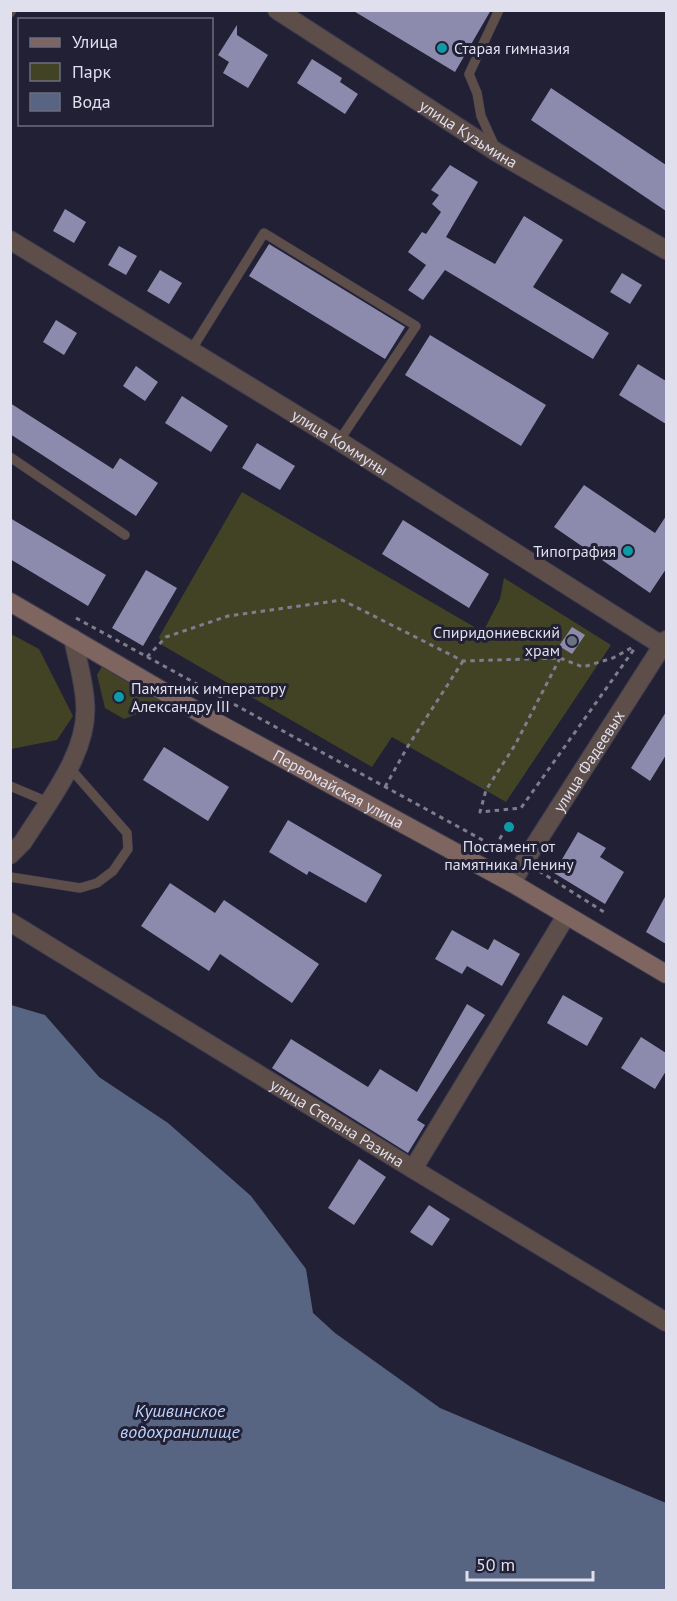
<svg xmlns="http://www.w3.org/2000/svg" width="677" height="1601" viewBox="0 0 677 1601" font-family="'PT Sans',sans-serif">
  <style>
    .green { fill: #414324 }
    .water { fill: #576583 }
    .building { fill: #8d8bad }
    .lines { fill: none; stroke-linecap: round; stroke-linejoin: round }
    .lane-casing { stroke: #3c3b4f; stroke-width: 10 }
    .street-casing { stroke: #3c3b4f; stroke-width: 20 }
    .secondary-casing { stroke: #3c3b4f; stroke-width: 20 }
    .path { stroke: #7e7d8e; stroke-width: 3; stroke-dasharray: 4.5 4.5; stroke-linecap: butt }
    .lane { stroke: #5e4e4a; stroke-width: 9 }
    .street { stroke: #5e4e4a; stroke-width: 18 }
    .secondary { stroke: #7f6560; stroke-width: 18 }
    .culture-dot { fill: #0f9aa8; stroke: #222035; stroke-width: 2 }
    .worship-dot { fill: #6b7280; stroke: #222035; stroke-width: 2 }
    .labels { text-anchor: middle; dominant-baseline: central; stroke-width: 6; stroke-linejoin: round; paint-order: stroke }
    .poi-label { font-size: 16px; fill: #dfdfed; stroke: #222035; text-anchor: start }
    .street-label { font-size: 16px; fill: #dfdfed; stroke: #222035 }
    .water-label { font-size: 18px; font-style: italic; fill: #bcd1fc; stroke: #222035 }
  </style>
  <rect width="100%" height="100%" fill="#222035"/>
  <path class="green" d="M242,492L483,632L500,599L504,578L611,645L506,802L392,737L372,767L162,645L159,637Z
    M11,634L39,649L73,716L57,740L11,749Z
    M102,666L160,700L155,707L124,719L105,708L97,675Z"/>
  <path class="water" d="M11,1005L45,1015L99,1077L168,1123L251,1196L306,1269L313,1313L335,1333L440,1408L666,1503V1590H11Z"/>
  <path class="building" d="M352,10H491L455,72Z
    M237,25V35L268,55L248,88L223,73L229,62L218,55Z
    M312,59L342,78L340,82L358,94L345,114L297,83Z
    M551,88L666,165V211L531,120Z
    M450,165L478,182L446,237L495,264L524,216L563,240L533,287L609,333L593,359L445,270L423,300L408,290L426,265L408,252L422,232L426,234L441,212L432,204L439,195L431,190Z
    M65,209L86,222L74,243L53,231Z
    M269,244L405,327L385,359L249,276Z
    M119,246L137,256L126,275L108,265Z
    M160,270L182,283L169,304L147,291Z
    M622,273L642,285L630,304L610,292Z
    M56,320L77,333L64,355L43,342Z
    M430,335L546,405L521,446L405,375Z
    M638,364L666,381V424L619,395Z
    M136,366L158,382L145,401L123,386Z
    M182,396L228,426L211,452L165,423Z
    M10,403L113,469L120,458L158,483L136,516L10,434Z
    M257,443L295,466L280,490L242,468Z
    M584,485L655,533L666,516V569L650,593L554,527Z
    M10,518L106,575L88,606L10,559Z
    M403,520L489,574L469,608L382,554Z
    M146,570L177,588L143,646L112,628Z
    M572,627L585,635L572,654L559,646Z
    M666,712V755L650,781L631,768Z
    M164,747L229,787L208,821L143,780Z
    M288,820L382,875L366,903L309,871L307,875L269,852Z
    M578,832L606,848L600,857L624,872L605,904L554,873Z
    M170,883L215,913L224,900L319,964L292,1003L220,954L209,971L141,926Z
    M666,895V944L646,932Z
    M452,930L488,950L494,939L520,954L502,986L467,966L462,974L435,959Z
    M563,995L603,1018L587,1046L547,1023Z
    M467,1004L485,1015L417,1120L425,1125L408,1153L272,1068L291,1039L368,1087L380,1069L417,1092Z
    M641,1037L666,1053V1071L655,1089L621,1068Z
    M359,1159L386,1177L354,1225L328,1208Z
    M429,1205L450,1219L432,1246L410,1232Z"/>
  <g class="lines">
    <g class="lane-casing">
      <path id="lane" d="M10,13L12,10
        M496,149L481,116L477,93L469,74L499,10
        M190,352L264,233L416,326L339,441
        M10,457L125,535
        M10,786L48,802
        M10,877L80,888L97,883L113,871L128,849L127,833L69,767"/>
    </g>
    <g class="street-casing">
      <g id="street">
        <path id="s1" d="M277,10L498,153L666,250"/>
        <path id="s2" d="M10,240L339,441L666,648"/>
        <path d="M10,855L23,842C48,802 90,751 85,702C84,681 77,659 73,638"/>
        <path id="s3" d="M512,883L524,862L666,640"/>
        <path id="s4" d="M10,922L413,1169L666,1322"/>
        <path d="M413,1169L566,916"/>
      </g>
    </g>
    <g class="secondary-casing">
      <g id="secondary">
        <path id="s5" d="M10,602L214,721L512,883L666,974"/>
      </g>
    </g>
    <path class="path" d="M76,618L510,855
      M147,657L166,637L228,616L342,600L463,661L560,658L583,667L613,658L633,647
      M560,658L515,745L486,790L480,812L521,808L635,648
      M385,787L408,746L463,661
      M495,847L505,830
      M539,871L604,912"/>
    <use href="#lane" class="lane"/>
    <use href="#street" class="street"/>
    <use href="#secondary" class="secondary"/>
  </g>
  <g class="culture-dot">
    <circle cx="442" cy="48" r="6"/>
    <circle cx="628" cy="551" r="6"/>
    <circle cx="119" cy="697" r="6"/>
    <circle cx="509" cy="827" r="6"/>
  </g>
  <circle class="worship-dot" cx="572" cy="641" r="6"/>
  <g class="labels">
    <g class="poi-label">
      <text x="454" y="48">Старая гимназия</text>
      <text x="616" y="551" text-anchor="end">Типография</text>
      <text x="560" y="632" text-anchor="end">Спиридониевский<tspan x="560" dy="18">храм</tspan></text>
      <text x="131" y="688">Памятник императору<tspan x="131" dy="18">Александру III</tspan></text>
      <text x="509" y="846" text-anchor="middle">Постамент от<tspan x="509" dy="18">памятника Ленину</tspan></text>
    </g>
    <g class="street-label">
      <text stroke="none"><textPath href="#s1" startOffset="228">улица Кузьмина</textPath></text>
      <text stroke="none"><textPath href="#s2" startOffset="387">улица Коммуны</textPath></text>
      <text stroke="none"><textPath href="#s3" startOffset="144">улица Фадеевых</textPath></text>
      <text stroke="none"><textPath href="#s5" startOffset="378">Первомайская улица</textPath></text>
      <text stroke="none"><textPath href="#s4" startOffset="384">улица Степана Разина</textPath></text>
    </g>
    <g class="water-label">
      <text x="180" y="1410">Кушвинское<tspan x="180" dy="21">водохранилище</tspan></text>
    </g>
  </g>
  <rect width="677" height="1601" fill="none" stroke="#dfdfed" stroke-width="24"/>
  <rect x="18" y="18" width="195" height="108" fill="#222035" stroke="#6e6c7f" stroke-width="1.5"/>
  <rect x="30" y="38" width="30" height="9" fill="#7f6560" stroke="#6e6c7f" stroke-width="1.5"/>
  <text x="72" y="48" font-size="18" fill="#dfdfed">Улица</text>
  <rect x="30" y="63" width="30" height="18" fill="#414324" stroke="#6e6c7f" stroke-width="1.5"/>
  <text x="72" y="78" font-size="18" fill="#dfdfed">Парк</text>
  <rect x="30" y="93" width="30" height="18" fill="#576583" stroke="#6e6c7f" stroke-width="1.5"/>
  <text x="72" y="108" font-size="18" fill="#dfdfed">Вода</text>
  <path d="M467 1571v9h126v-9" fill="none" stroke="#dfdfed" stroke-width="3"/>
  <text x="476" y="1571" font-size="18" fill="#dfdfed" stroke="#222035" stroke-width="4.5" paint-order="stroke">50 m</text>
</svg>
